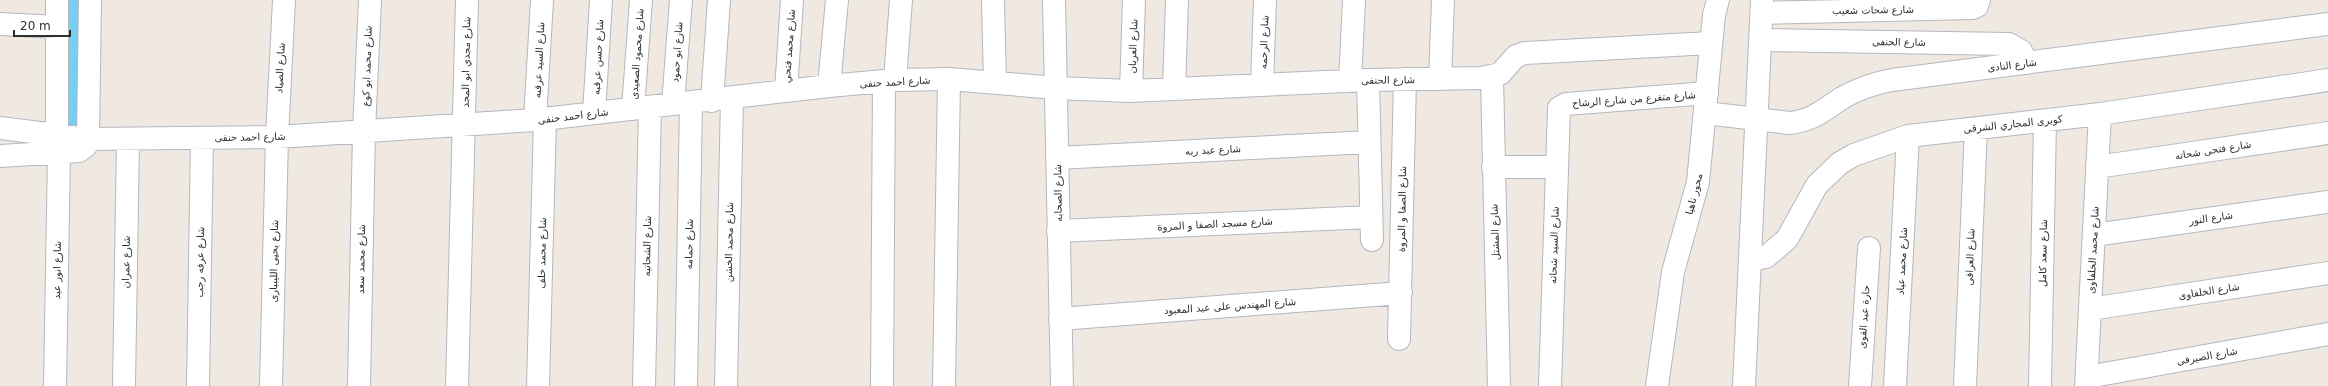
<svg xmlns="http://www.w3.org/2000/svg" width="2328" height="386" viewBox="0 0 2328 386" font-family="'DejaVu Sans',Cairo,sans-serif">
  <style>
    .lines { fill: none; stroke-linecap: round; stroke-linejoin: round }
    .canal { stroke: #75cff0; stroke-width: 19 }
    .street-casing { stroke: #b4b7c1; stroke-width: 24 }
    .secondary-casing { stroke: #b4b7c1; stroke-width: 24 }
    .street { stroke: #fff; stroke-width: 22 }
    .secondary { stroke: #fff; stroke-width: 22 }
    .labels { text-anchor: middle; dominant-baseline: central; stroke-width: 3.5; stroke-linejoin: round; paint-order: stroke }
    .street-label { font-size: 10px; fill: #2e2e2e; stroke: #fff }
  </style>
  <rect width="100%" height="100%" fill="#efe9e1"/>
  <g class="lines">
    <path class="canal" d="M66,146H70L69,0"/>
    <g class="street-casing">
      <path id="street" d="M57,0V134
        M993,0L995,82
        M1762,13L1973,8L1977,6L1979,0
        M0,24L57,27
        M1761,40L2009,44L2021,51L2027,63
        M1492,77L1499,386
        M1440,79L1443,0
        M895,80L901,0
        M1368,80L1372,240
        M1350,81L1354,0
        M1262,85L1265,0
        M829,86L837,0
        M1174,89L1177,0
        M786,91L792,0
        M1131,91L1134,0
        M712,101L719,0
        M673,104L681,0
        M633,109L641,0
        M594,113L601,0
        M1706,113L1789,123C1812,121 1824,110 1842,98C1858,89 1874,83 1892,80L2328,24
        M535,120L542,0
        M0,128L88,139L277,137L535,120L829,86L895,80L949,79L1056,88L1131,91L1368,80L1481,78L1500,74L1516,56L1525,53L1711,43
        M0,156L79,151L86,146L88,139L90,0
        M1057,158L1369,142
        M1493,167H1556
        M2097,167L2328,133
        M1058,231L1371,217
        M2094,235L2328,202
        M1750,260L1766,257L1787,239L1817,185L1840,163L1854,155L1908,136L2100,114L2328,80
        M2090,309L2328,273
        M1060,319L1401,293
        M1399,339L1405,79
        M2087,377L2328,334
        M55,386L59,153
        M124,386L128,139
        M198,386L202,138
        M271,386L277,137L284,0
        M359,386L364,131L370,0
        M457,386L467,0
        M538,386L545,119
        M644,386L650,107
        M686,386L691,103
        M726,386L732,98
        M882,386L884,81
        M944,386L949,79
        M1550,386L1559,108L1566,104L1707,93
        M1860,386L1869,248
        M1895,386L1908,136
        M1965,386L1976,128
        M2040,386L2045,121
        M2086,386L2100,114"/>
    </g>
    <g class="secondary-casing">
      <path id="secondary" d="M1054,0L1062,386
        M1657,386L1673,272L1698,182L1714,15L1718,0
        M1744,386L1762,0"/>
    </g>
    <use href="#street" class="street"/>
    <use href="#secondary" class="secondary"/>
  </g>
  <g class="labels">
    <g class="street-label">
      <text transform="translate(1873 10) rotate(-1)">شارع شحات شعيب</text>
      <text transform="translate(1264 42) rotate(-88)">شارع الرحمه</text>
      <text transform="translate(1899 42) rotate(1)">شارع الحنفى</text>
      <text transform="translate(789 46) rotate(-86)">شارع محمد فتحي</text>
      <text transform="translate(1133 46) rotate(-88)">شارع العريان</text>
      <text transform="translate(677 52) rotate(-86)">شارع ابو حمود</text>
      <text transform="translate(637 54) rotate(-86)">شارع محمود الصعيدى</text>
      <text transform="translate(598 57) rotate(-87)">شارع حسن عرقبه</text>
      <text transform="translate(539 60) rotate(-87)">شارع السيد عرقبه</text>
      <text transform="translate(466 62) rotate(-89)">شارع مجدي ابو المجد</text>
      <text transform="translate(2012 65) rotate(-7)">شارع النادى</text>
      <text transform="translate(367 66) rotate(-88)">شارع محمد ابو كوع</text>
      <text transform="translate(280 68) rotate(-87)">شارع الصياد</text>
      <text transform="translate(1388 80) rotate(-1)">شارع الحنفى</text>
      <text transform="translate(895 82) rotate(-3)">شارع احمد حنفى</text>
      <text transform="translate(1634 99) rotate(-4)">شارع متفرع من شارع الرشاح</text>
      <text transform="translate(573 116) rotate(-7)">شارع احمد حنفى</text>
      <text transform="translate(2013 124) rotate(-6)">كوبرى المجاري الشرقى</text>
      <text transform="translate(250 137) rotate(-1)">شارع احمد حنفى</text>
      <text transform="translate(1213 150) rotate(-3)">شارع عبد ربه</text>
      <text transform="translate(2213 150) rotate(-9)">شارع فتحى شحاته</text>
      <text transform="translate(1058 193) rotate(-91)">شارع الصحابه</text>
      <text transform="translate(1694 194) rotate(-76)">محور ناهيا</text>
      <text transform="translate(1402 209) rotate(-89)">شارع الصفا و المروة</text>
      <text transform="translate(2211 218) rotate(-8)">شارع النور</text>
      <text transform="translate(1215 224) rotate(-3)">شارع مسجد الصفا و المروة</text>
      <text transform="translate(1495 232) rotate(-92)">شارع المشتل</text>
      <text transform="translate(729 242) rotate(-89)">شارع محمد الخشن</text>
      <text transform="translate(689 244) rotate(-89)">شارع حمامه</text>
      <text transform="translate(1554 245) rotate(-88)">شارع السيد شحاته</text>
      <text transform="translate(647 246) rotate(-89)">شارع الشحاتيه</text>
      <text transform="translate(2093 250) rotate(-87)">شارع محمد الخلفاوى</text>
      <text transform="translate(542 253) rotate(-89)">شارع محمد خلف</text>
      <text transform="translate(2043 253) rotate(-89)">شارع سعد كامل</text>
      <text transform="translate(1970 257) rotate(-88)">شارع العراقى</text>
      <text transform="translate(361 259) rotate(-89)">شارع محمد سعد</text>
      <text transform="translate(274 261) rotate(-89)">شارع يحيى الليبيارى</text>
      <text transform="translate(1902 261) rotate(-87)">شارع محمد عياد</text>
      <text transform="translate(126 262) rotate(-89)">شارع عمران</text>
      <text transform="translate(200 262) rotate(-89)">شارع عرفه رجب</text>
      <text transform="translate(57 270) rotate(-89)">شارع انور عيد</text>
      <text transform="translate(2209 291) rotate(-9)">شارع الخلفاوى</text>
      <text transform="translate(1230 306) rotate(-4)">شارع المهندس على عبد المعبود</text>
      <text transform="translate(1864 317) rotate(-86)">حارة عبد القوى</text>
      <text transform="translate(2207 356) rotate(-10)">شارع الصيرفى</text>
    </g>
  </g>
  <path d="M14 30v6h56v-6" fill="none" stroke="#2e2e2e" stroke-width="2"/>
  <text x="20" y="30" font-size="12" fill="#2e2e2e" stroke="#ffffff" stroke-width="3" paint-order="stroke">20 m</text>
</svg>
